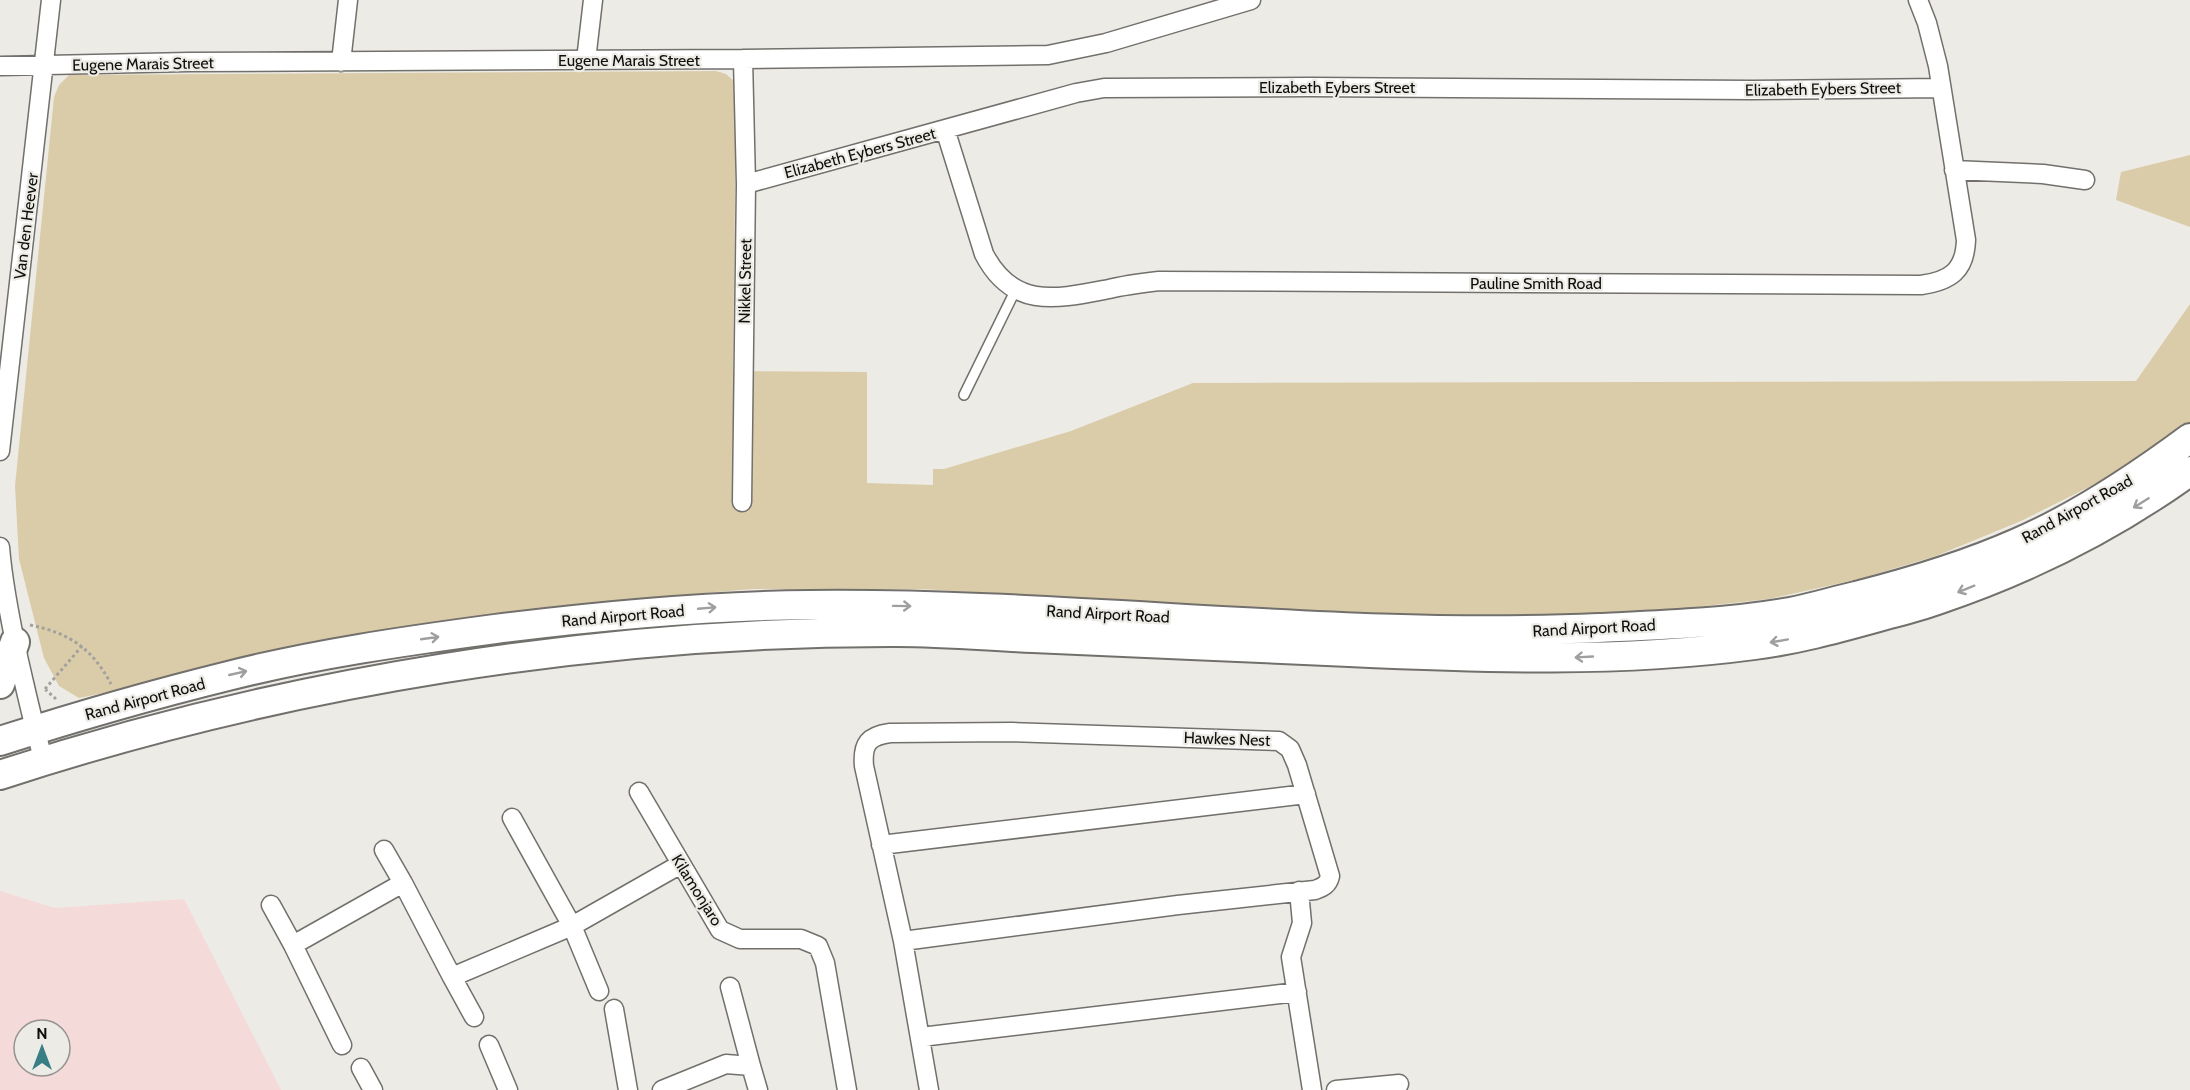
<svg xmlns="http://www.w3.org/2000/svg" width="2190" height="1090" viewBox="0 0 2190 1090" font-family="Cabin,sans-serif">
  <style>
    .industrial { fill: #f5dada; fill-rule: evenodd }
    .green { fill: #dbcca9 }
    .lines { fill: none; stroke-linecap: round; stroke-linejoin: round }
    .service-casing { stroke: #72706c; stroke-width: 12 }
    .minor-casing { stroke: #72706c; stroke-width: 21 }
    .primary-casing { stroke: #72706c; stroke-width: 32 }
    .path { stroke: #a3a19d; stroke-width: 3; stroke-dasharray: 3 3; stroke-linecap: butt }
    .service { stroke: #fff; stroke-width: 9 }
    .minor { stroke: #fff; stroke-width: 18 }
    .primary { stroke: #fff; stroke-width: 28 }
    .oneway { stroke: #9f9f9e }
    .labels { text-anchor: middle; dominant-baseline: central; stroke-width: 4.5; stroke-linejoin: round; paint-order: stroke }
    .street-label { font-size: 16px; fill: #0f0f0d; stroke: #edebe5 }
  </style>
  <rect width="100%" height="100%" fill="#edebe5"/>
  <path class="industrial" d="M0,891L55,908L184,899L281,1090H0ZM24,1030H60V1066H24Z"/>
  <path class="green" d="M716,71L726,74L734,81L736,107L733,371L867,372V483L933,485V469H944L1071,431L1193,383L2136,381L2190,304V422L2099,482L2021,521L1936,556L1859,579L1769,599L1660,611L1549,619L1406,616L921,589H753L619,600L444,623L79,698L59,686L44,658L19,559L15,486L54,97L59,85L69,75Z
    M2190,155V227L2116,200L2121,172Z"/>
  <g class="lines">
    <g class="service-casing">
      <path id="service" d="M964,395L1016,289"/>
    </g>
    <g class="minor-casing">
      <path id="minor" d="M586,60L593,0
        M341,62L348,0
        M0,66L189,62L743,59L1048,55L1106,43L1251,0
        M945,129L984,254C1013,310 1057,299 1109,289C1125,285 1142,283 1159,281L1921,285C1950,281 1965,271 1966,240L1938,66L1927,23L1918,0
        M1954,170L2043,174L2085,180
        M746,184L1076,93L1104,88L1310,87L1752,90L1941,88
        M0,451L51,0
        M742,502L746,184L743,59
        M0,547C3,585 11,624 19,661C27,695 34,728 44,761
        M639,792L720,930L740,939H801L818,946L825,963L847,1090
        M512,818L572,926L599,991
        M881,845L1306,794
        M384,850L403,883
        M1299,891L1302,923L1291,957L1312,1090
        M271,905L293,945
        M903,941L1178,905L1315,890C1323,887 1328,885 1330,876L1297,765L1290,749L1279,741L1012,732L890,733C869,736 862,743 864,766L903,941L929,1090
        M452,977L474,1017
        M730,987L751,1066
        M614,1009L628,1090
        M921,1037L1297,992
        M342,1045L293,945L403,883L452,977L572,926L681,864
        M489,1045L508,1090
        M361,1068L373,1090
        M662,1090L726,1064L751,1066L758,1090
        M1336,1090L1399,1084"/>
    </g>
    <g class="primary-casing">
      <path id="primary" d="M0,684L15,642
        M0,741C75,717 151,695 228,676C315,654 405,641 495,629C599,616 704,606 809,605C1073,602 1336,640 1599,628C1663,625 1727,623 1790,612C1812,608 1834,601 1856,596C1911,582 1965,566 2017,543C2078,517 2136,478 2190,438
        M0,775C283,682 600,631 898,632C943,632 988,636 1033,638C1138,643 1244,647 1349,652C1483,658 1620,663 1754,645C1795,640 1835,629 1875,618C1896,612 1919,607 1940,599C2028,569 2114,526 2190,471"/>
    </g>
    <path class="path" d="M30,625C69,633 92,648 111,684
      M45,689L56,699
      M45,689L82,646"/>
    <use href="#service" class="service"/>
    <use href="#minor" class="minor"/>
    <use href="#primary" class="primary"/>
  </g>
  <defs><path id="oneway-shaft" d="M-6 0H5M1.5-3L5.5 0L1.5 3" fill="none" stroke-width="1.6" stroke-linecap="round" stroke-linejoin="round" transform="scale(1.5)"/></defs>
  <g class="oneway">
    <use href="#oneway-shaft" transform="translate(2141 503) rotate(148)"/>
    <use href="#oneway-shaft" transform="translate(1966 589) rotate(158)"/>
    <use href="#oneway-shaft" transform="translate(902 606) rotate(1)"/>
    <use href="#oneway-shaft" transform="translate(707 608) rotate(-5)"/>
    <use href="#oneway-shaft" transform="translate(430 638) rotate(-8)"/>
    <use href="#oneway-shaft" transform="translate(1779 641) rotate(170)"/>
    <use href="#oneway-shaft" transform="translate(1584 657) rotate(177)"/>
    <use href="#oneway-shaft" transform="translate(238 673) rotate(-13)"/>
  </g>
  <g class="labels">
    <g class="street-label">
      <text x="629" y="60">Eugene Marais Street</text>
      <text transform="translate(143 64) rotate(-1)">Eugene Marais Street</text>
      <text x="1337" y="87">Elizabeth Eybers Street</text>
      <text transform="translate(1823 89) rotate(-1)">Elizabeth Eybers Street</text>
      <text transform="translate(860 153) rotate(-15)">Elizabeth Eybers Street</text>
      <text transform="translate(26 226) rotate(-83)">Van den Heever</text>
      <text transform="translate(745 281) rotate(-89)">Nikkel Street</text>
      <text x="1536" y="283">Pauline Smith Road</text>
      <text transform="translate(2077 509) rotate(-29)">Rand Airport Road</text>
      <text transform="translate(1108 614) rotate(3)">Rand Airport Road</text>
      <text transform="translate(623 616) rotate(-5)">Rand Airport Road</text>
      <text transform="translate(1594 628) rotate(-3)">Rand Airport Road</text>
      <text transform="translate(145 699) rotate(-15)">Rand Airport Road</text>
      <text transform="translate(1227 739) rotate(2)">Hawkes Nest</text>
      <text transform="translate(697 890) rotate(58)">Kilamonjaro</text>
    </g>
  </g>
  <g transform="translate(42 1048)"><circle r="28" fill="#edebe5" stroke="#94938f" stroke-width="1.5"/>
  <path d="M0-4.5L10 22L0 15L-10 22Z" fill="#377f85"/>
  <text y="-9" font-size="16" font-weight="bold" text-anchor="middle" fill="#0f0f0d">N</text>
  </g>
</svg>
